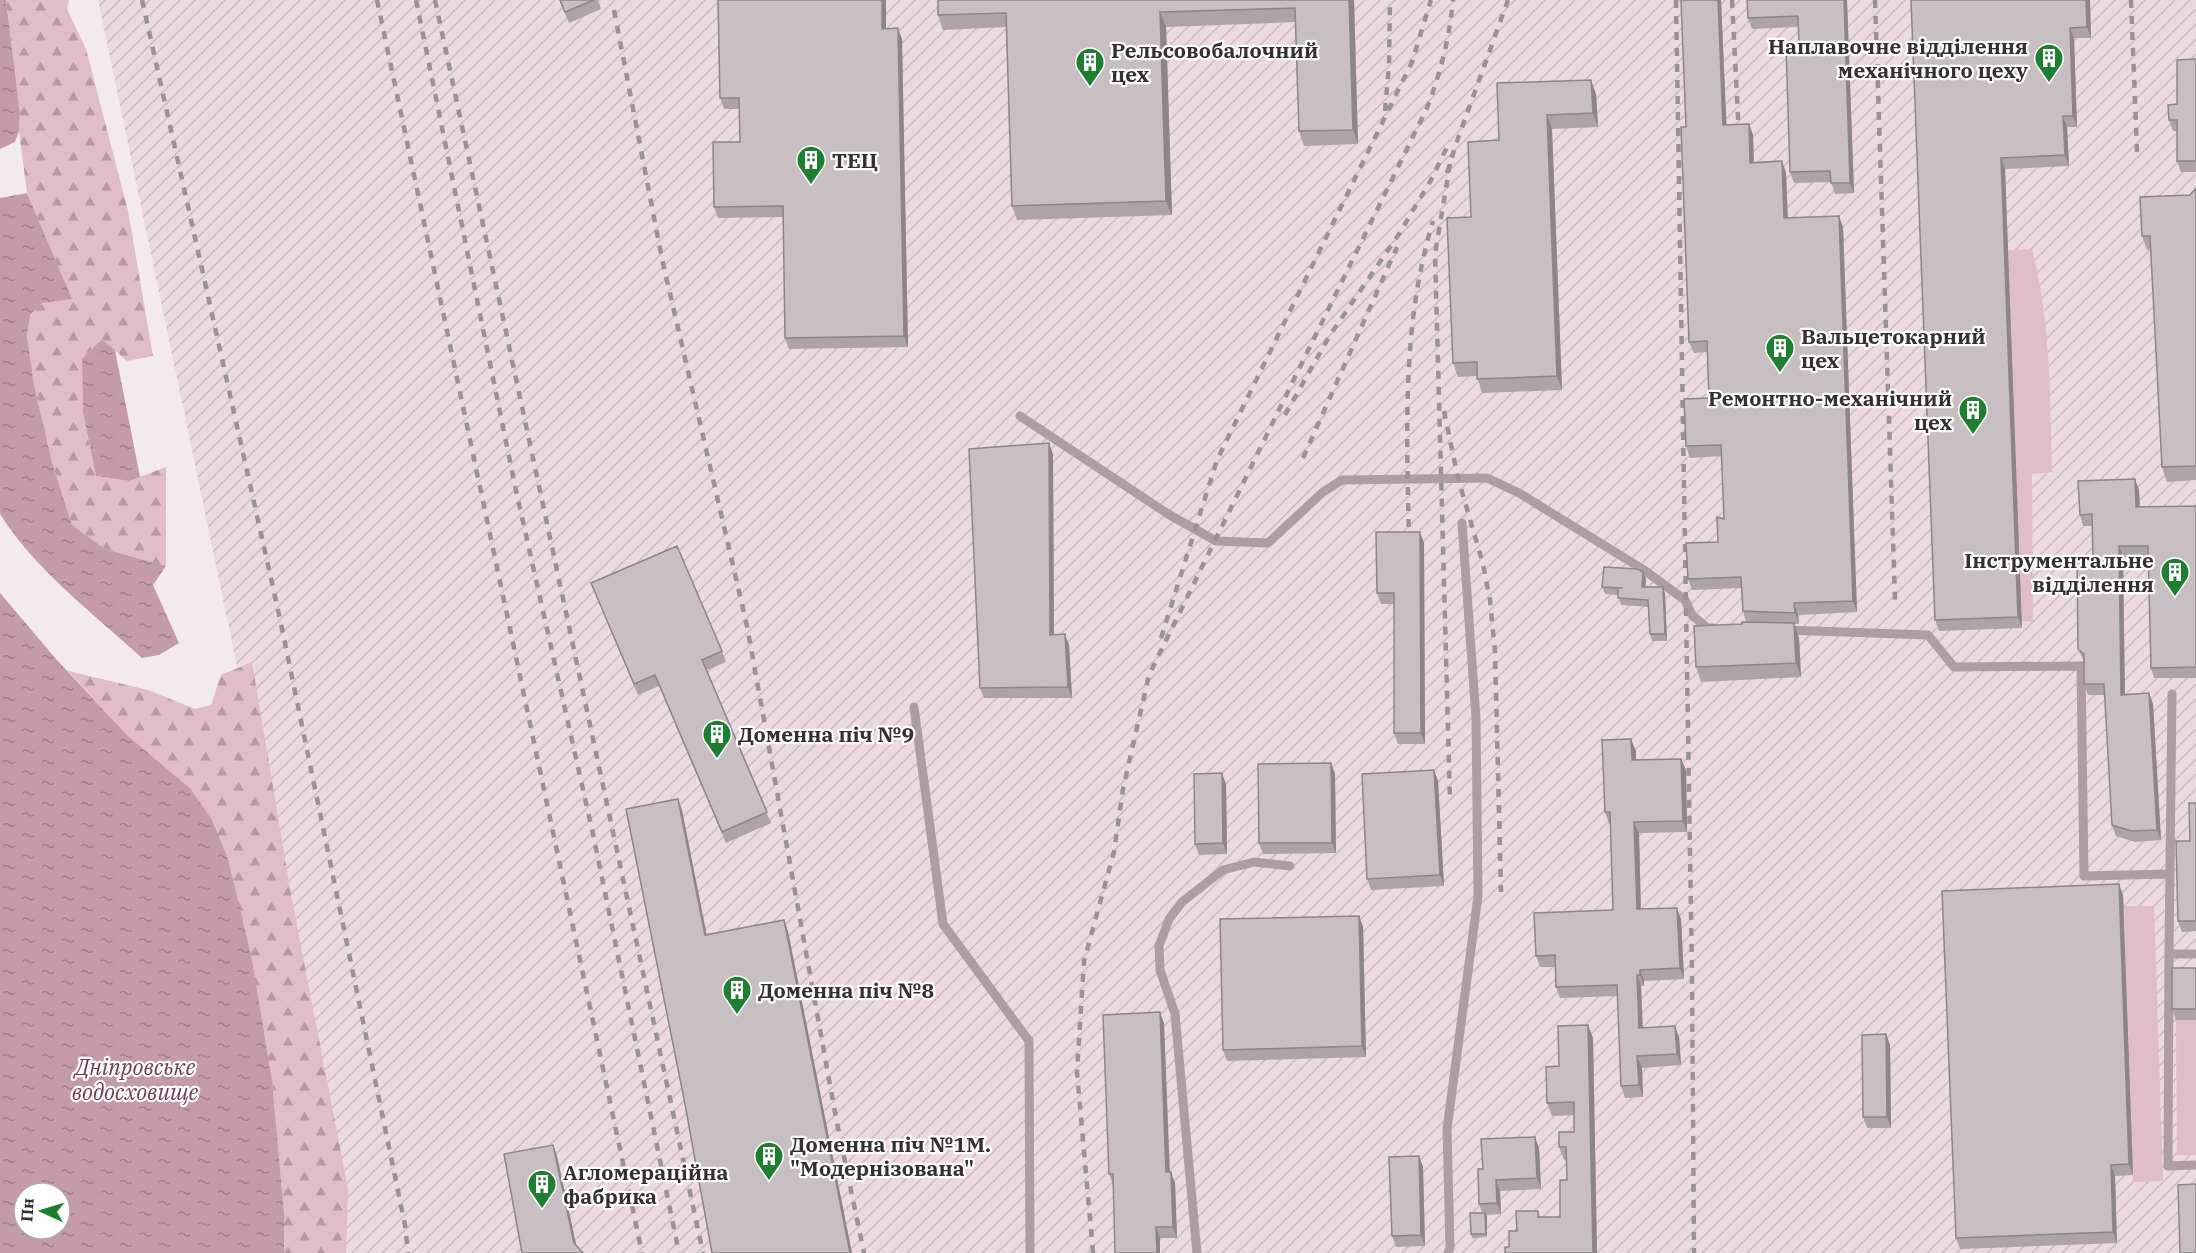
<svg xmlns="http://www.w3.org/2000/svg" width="2196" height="1253" viewBox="0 0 2196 1253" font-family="'IBM Plex Serif',serif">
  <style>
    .industrial { fill: url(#industrial-furrows) }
    .green { fill: #e1bdc9 }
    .forest { fill: url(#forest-firs) }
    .water { fill: url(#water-ripples); fill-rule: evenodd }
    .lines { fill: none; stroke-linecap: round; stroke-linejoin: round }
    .service { stroke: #b09da3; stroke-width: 9 }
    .rail { stroke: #9a9395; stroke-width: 4.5; stroke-dasharray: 8 8; stroke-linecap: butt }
    .wall { fill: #aca4a7 }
    .shaded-wall { fill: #8c8688 }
    .building { fill: #c8bfc2; stroke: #8c8688; stroke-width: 1.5 }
    .labels { text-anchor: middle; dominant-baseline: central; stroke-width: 4.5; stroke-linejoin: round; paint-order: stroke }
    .poi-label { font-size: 21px; font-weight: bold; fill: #343031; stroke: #fff; text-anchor: start }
    .water-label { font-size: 22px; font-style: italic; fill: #733950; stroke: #fff }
  </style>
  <defs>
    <pattern id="industrial-furrows" width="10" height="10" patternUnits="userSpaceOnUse" patternTransform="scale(1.5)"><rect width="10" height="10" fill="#ecdae0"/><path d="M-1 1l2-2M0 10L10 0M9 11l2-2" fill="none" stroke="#cbbbc1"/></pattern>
    <pattern id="forest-firs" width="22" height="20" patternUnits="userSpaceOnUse" patternTransform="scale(1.5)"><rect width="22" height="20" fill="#e1bdc9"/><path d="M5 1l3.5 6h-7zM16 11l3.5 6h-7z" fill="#b79aa4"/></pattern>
    <pattern id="water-ripples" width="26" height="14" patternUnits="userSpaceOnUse" patternTransform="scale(1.5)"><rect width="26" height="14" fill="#c59aa9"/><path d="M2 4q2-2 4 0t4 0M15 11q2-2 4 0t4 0" fill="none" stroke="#a17e8a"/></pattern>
  </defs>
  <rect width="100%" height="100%" fill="#f3eaed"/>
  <path class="industrial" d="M98,0H2196V1253H344L242,690Z"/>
  <path class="green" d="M2032,249C2051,322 2050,396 2052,472L2032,474L2033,622L2022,621L2008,250Z
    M2154,906L2163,1181L2133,1182L2124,906Z
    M2176,1020H2196V1155H2177Z"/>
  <path class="forest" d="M6,0H69L67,9L86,49L128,211L153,356L127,361L102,339L82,359L83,414L96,476L129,481L166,467V566L105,549L72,525L52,462L34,385L27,335L30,315L42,303L71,298L27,193L19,131L20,113Z
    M252,662L292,900L348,1189L346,1253H284V1212L272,1081L190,788L128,736L68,671L148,690L195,709L211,705L221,675Z"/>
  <path class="water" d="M0,0H6L20,113L19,131L15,142L0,149Z
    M27,193L72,299L42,303L30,315L27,335L34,385L52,462L72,525L105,549L166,566L153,585L179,643L159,655L142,658C94,614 35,570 0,514V198Z
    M102,339L115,350L140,477L129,481L96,476L83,413L82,359Z
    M0,593L56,659L128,736L190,788L212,820L228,859L251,955L272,1081L284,1212V1253H0ZM24,1193H60V1229H24Z"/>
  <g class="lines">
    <path class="service" d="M1020,416L1168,514L1216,541L1268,543L1323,492L1342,480L1487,478L1519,493L1644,570L1685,600L1692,615L1707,628H1713
      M1786,630L1928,635L1954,667L2081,666L2084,876L2170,874
      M2172,694L2169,954H2196
      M914,707L943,924L1029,1041L1030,1253
      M2169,954L2168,1166L2196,1165
      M1197,1253L1175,1014L1160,970L1159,946L1169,919L1182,902L1223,870L1254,862L1290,866
      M1448,1253L1450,1248L1447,1129L1478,896L1476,718L1462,523"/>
    <path class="rail" d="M142,0L280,619L405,1225L408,1253
      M377,0L642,1253
      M416,0L515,486L593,834L679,1253
      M435,0L703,1253
      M1676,0L1692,973L1694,1253
      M1732,0L1739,136
      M1875,0L1895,600
      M2131,0L2137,152
      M614,10L662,259L747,626L836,1118L864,1253
      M1385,111L1389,65L1390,0
      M1450,164L1435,254L1450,802
      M1447,173L1456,144L1508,0
      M1444,411L1458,478L1483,564L1490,600L1495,652L1501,892
      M1285,415L1330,335L1399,234L1431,180L1450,141
      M1303,458L1397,247
      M1409,543C1407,435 1401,326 1433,221
      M1161,638L1217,460L1412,62L1431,0
      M1093,1253L1077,1072L1084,961L1114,852L1123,789L1149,675L1427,108C1441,71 1449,40 1453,0"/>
  </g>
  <path class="wall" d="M559,0H598L601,9L569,23Z
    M1354,0L1358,144L1304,146L1299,131L1295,22L1166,27L1172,215L1017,220L1012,206L1006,27L943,30L938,15Z
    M1721,0L1726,125L1749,124L1753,135L1754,162L1782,161L1786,173L1788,218L1843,227L1857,612L1798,615L1799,624H1794L1799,638L1801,677L1701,682L1696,667L1742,624L1746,622L1743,611L1742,588L1692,590L1688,579L1718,542L1724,519L1722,456L1690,458L1686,446L1709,398L1707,352L1694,353L1689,342L1686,127Z
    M1847,0L1854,193L1835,194L1831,182L1794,183L1790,172L1799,46L1798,27L1752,29L1748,18Z
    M1911,0H2090L2091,38H2074L2077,127H2067L2069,166L2005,169L2022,628L1939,631L1935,620Z
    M886,29L902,39L908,347L789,349L785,338L783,217L718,218L714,207L740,142L739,109H724L720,98Z
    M2196,59V172H2181L2177,161V131H2173L2169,120Z
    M1497,83L1596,94L1598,127L1552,129L1562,390L1482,393L1477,376L1458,377L1453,363L1499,140Z
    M2196,188V480L2167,482L2162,467L2151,250H2147L2142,236L2190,195Z
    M1053,454L1054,635L1069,645L1072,698H984L980,688Z
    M2139,490L2140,507L2196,506V678H2154L2151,668L2149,557H2123L2125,694L2149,693L2153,704L2161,840L2135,842L2116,836L2112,825L2105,695H2088L2084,684V661L2078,649L2093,558L2092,526H2083L2080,515Z
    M1424,543L1425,744H1398L1394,733V604H1381L1377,593Z
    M1646,579L1645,587H1663L1665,594L1667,641H1652L1650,634L1649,607L1621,605L1618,595L1605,594L1602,587Z
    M591,583L722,651L726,662L707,670L771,823L726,843L659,686L638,695Z
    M1636,751V760L1681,759L1686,770L1687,832L1639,833L1641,909L1681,919L1684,979L1644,981V986H1641L1643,1028L1679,1037L1681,1065L1642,1068L1643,1097L1625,1098L1621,1086L1618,996L1560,998L1556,987L1555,967H1540L1536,956L1613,910L1610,824H1609L1605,812Z
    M1331,763L1335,774L1336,853L1263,854L1259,843Z
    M1434,770L1438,781L1444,886L1371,890L1367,879Z
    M1226,784L1227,854L1199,855L1195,844Z
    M2196,803V931L2182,932L2178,921Z
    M2123,895L2133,1175L2115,1176L2117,1243L1960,1249L1956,1238Z
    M1363,926L1366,1057L1227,1061L1223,1050Z
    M2196,968V1020H2176L2172,1009Z
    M1164,1023L1170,1172L1175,1183L1177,1238H1160V1253H1115L1113,1185L1109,1174Z
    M1886,1034L1890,1045L1891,1128H1867L1863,1117Z
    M1593,1038L1597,1253H1505L1517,1231L1538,1211L1540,1217H1560L1567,1180L1566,1160H1564L1559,1147L1574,1132V1115L1552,1116L1547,1103L1559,1066Z
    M1539,1148L1541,1189L1500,1191L1501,1214L1486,1215L1487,1237L1472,1238L1471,1234L1482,1213L1479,1204L1483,1169Z
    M1419,1156L1423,1167L1425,1246L1396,1247L1392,1236Z"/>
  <path class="shaded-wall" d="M882,0H886V39L882,29Z
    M1349,0H1354L1358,144L1353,130Z
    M1718,0H1721L1727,137L1723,125Z
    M1844,0H1847L1854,193L1850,183Z
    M2086,0H2090L2091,38L2087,27Z
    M1160,12L1166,27L1172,215L1166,201Z
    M898,28L902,39L908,347L904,336Z
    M2070,28L2074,38L2077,127L2073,116Z
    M1591,80L1596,94L1598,127L1593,113Z
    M1547,115L1552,129L1562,390L1557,376Z
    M2063,116L2067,127L2069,166L2065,155Z
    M1749,124L1753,135L1754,174L1750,163Z
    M2001,158L2005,169L2022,628L2018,617Z
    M1782,161L1786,173L1788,229L1784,218Z
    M1839,216L1843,227L1857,612L1853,601Z
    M1049,443L1053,454L1054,646L1050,635Z
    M2135,479L2139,490L2140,518L2136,507Z
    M1420,532L1424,543L1425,744L1421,733Z
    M2119,546L2123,557L2125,706L2121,695Z
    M1643,572L1646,579L1645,595L1642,587Z
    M1663,587L1665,594L1667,641L1665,634Z
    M1794,603L1798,615L1799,624L1795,613Z
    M1794,623L1799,638L1801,677L1796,663Z
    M1065,634L1069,645L1072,698L1068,687Z
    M2149,693L2153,704L2161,840L2157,830Z
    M1631,739L1636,751V771L1632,760Z
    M1681,759L1686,770L1687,832L1683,821Z
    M1331,763L1335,774L1336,853L1332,843Z
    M1434,770L1438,781L1444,886L1440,875Z
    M1222,773L1226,784L1227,854L1223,843Z
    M678,799L682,810L709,946L705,935Z
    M1634,822L1639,833L1641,921L1637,909Z
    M2119,884L2123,895L2133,1175L2129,1164Z
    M1677,908L1681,919L1684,979L1680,968Z
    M1359,916L1363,926L1366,1057L1362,1046Z
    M784,920L788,931L852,1253H850Z
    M1640,970L1644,981V986L1640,975Z
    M1637,975L1641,986L1643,1040L1639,1028Z
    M1160,1012L1164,1023L1170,1183L1166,1172Z
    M1588,1025L1593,1038L1597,1253H1593Z
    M1675,1026L1679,1037L1681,1065L1677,1054Z
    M1886,1034L1890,1045L1891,1128L1887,1117Z
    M1637,1056L1642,1068L1643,1097L1639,1085Z
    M1535,1137L1539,1148L1541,1189L1537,1178Z
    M553,1145L557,1156L578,1253L574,1243Z
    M1419,1156L1423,1167L1425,1246L1421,1235Z
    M2111,1165L2115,1176L2117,1243L2113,1232Z
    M1171,1172L1175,1183L1177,1238L1173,1227Z
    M1496,1180L1500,1191L1501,1214L1497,1203Z
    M1485,1213L1487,1216V1237L1486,1234Z
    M1156,1227L1160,1238V1253H1157Z"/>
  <path class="building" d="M560,0H594L565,12Z
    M718,0H882V29L898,28L904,336L785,338L783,206L714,207L713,142H740L739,98H720Z
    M938,0H1349L1353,130L1299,131L1295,8L1160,12L1166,201L1012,206L1006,13L938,15Z
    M1681,0H1718L1723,125L1749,124L1750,163L1782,161L1784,218L1839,216L1853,601L1794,603L1795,613L1743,611L1741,577L1688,579L1686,543L1718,542L1717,517L1724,519L1721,445L1686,446L1684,399L1709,398L1707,341L1689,342L1681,127H1686Z
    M1747,0H1844L1850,183H1831L1830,171L1790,172L1786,47L1799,46L1798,16L1748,18Z
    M1911,0H2086L2087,27L2070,28L2073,116H2063L2065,155L2001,158L2018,617L1935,620Z
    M2196,59V161H2177V120H2169L2168,105L2177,104V60Z
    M1591,80L1593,113L1547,115L1557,376L1477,379V362L1453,363L1447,218L1471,217L1468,142L1499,140L1497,83Z
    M2196,188V466L2162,467L2150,236H2142L2140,197L2190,195Z
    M1049,443L1050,635L1065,634L1068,687L980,688L969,449Z
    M2135,479L2136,507L2196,506V667L2151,668L2148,546H2119L2121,695L2149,693L2157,830L2131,831L2112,825L2104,684H2084V654L2078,649L2077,558H2093L2092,514L2080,515L2078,481Z
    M1376,532H1420L1421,733H1394V593H1377Z
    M677,546L722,651L702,660L767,812L722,832L655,675L634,684L591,583Z
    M1604,567L1638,569L1643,572L1642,587H1663L1665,634H1650L1648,600L1618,598V588H1623L1602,587Z
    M1742,622L1794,623L1796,663L1696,667L1694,626L1742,624Z
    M1631,739L1632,760L1681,759L1683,821L1634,822L1637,909L1677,908L1680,968L1640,970V975H1637L1639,1028L1675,1026L1677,1054L1637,1056L1639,1085L1621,1086L1617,985L1556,987L1555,955L1536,956L1534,913L1613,910L1610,812H1605L1602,740Z
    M1331,763L1332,843H1259L1258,764Z
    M1434,770L1440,875L1367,879L1362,774Z
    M1222,773L1223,843L1195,844L1194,774Z
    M678,799L705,935L784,920L850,1253H712L684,1099L626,809Z
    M2189,803H2196V921H2178L2176,841H2190Z
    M2119,884L2129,1164L2111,1165L2113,1232L1956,1238L1942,891Z
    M1359,916L1362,1046L1223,1050L1220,919Z
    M2172,968H2196V1009H2172Z
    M1160,1012L1166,1172H1171L1173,1227H1156L1157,1253H1115L1113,1174H1109L1103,1015Z
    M1588,1025L1593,1253H1505V1247H1509V1231H1517L1516,1211H1538V1217H1560V1180H1567L1566,1147H1559V1132H1574V1102L1547,1103L1546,1067L1559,1066L1558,1026Z
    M1886,1034L1887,1117H1863L1862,1035Z
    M1535,1137L1537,1178L1496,1180L1497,1203L1479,1204L1478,1169H1483L1481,1139Z
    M553,1145L574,1243L583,1253H522L504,1154Z
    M1419,1156L1421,1235L1392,1236L1389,1157Z
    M2196,1184V1253H2180L2178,1185Z
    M1470,1213H1485L1486,1234H1471Z"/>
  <defs>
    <g id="building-pin" transform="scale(1.5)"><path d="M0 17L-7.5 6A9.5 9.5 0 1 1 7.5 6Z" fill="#1e7f31" stroke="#fff"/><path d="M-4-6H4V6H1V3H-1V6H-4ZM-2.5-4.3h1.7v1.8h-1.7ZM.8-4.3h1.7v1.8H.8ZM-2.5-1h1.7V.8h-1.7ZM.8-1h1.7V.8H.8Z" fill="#fff"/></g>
  </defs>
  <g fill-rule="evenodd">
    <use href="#building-pin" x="2049" y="58"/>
    <use href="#building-pin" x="1090" y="62"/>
    <use href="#building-pin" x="811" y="160"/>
    <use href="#building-pin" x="1780" y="348"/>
    <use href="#building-pin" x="1973" y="410"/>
    <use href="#building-pin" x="2175" y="572"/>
    <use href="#building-pin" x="717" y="734"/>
    <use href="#building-pin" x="737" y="990"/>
    <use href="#building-pin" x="769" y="1156"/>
    <use href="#building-pin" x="542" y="1184"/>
  </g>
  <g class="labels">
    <g class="poi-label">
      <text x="2028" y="46" text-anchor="end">Наплавочне відділення<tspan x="2028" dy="24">механічного цеху</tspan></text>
      <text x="1111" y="50">Рельсовобалочний<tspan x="1111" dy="24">цех</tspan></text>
      <text x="832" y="160">ТЕЦ</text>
      <text x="1801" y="336">Вальцетокарний<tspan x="1801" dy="24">цех</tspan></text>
      <text x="1952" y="398" text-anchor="end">Ремонтно-механічний<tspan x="1952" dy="24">цех</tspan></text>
      <text x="2154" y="560" text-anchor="end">Інструментальне<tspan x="2154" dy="24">відділення</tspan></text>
      <text x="738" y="734">Доменна піч №9</text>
      <text x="758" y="990">Доменна піч №8</text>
      <text x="790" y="1144">Доменна піч №1М.<tspan x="790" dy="24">"Модернізована"</tspan></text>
      <text x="563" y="1172">Агломераційна<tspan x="563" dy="24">фабрика</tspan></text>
    </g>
    <g class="water-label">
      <text x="135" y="1066">Дніпровське<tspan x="135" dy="25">водосховище</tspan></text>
    </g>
  </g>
  <g transform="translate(42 1211) rotate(274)"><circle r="28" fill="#ffffff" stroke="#aeacad" stroke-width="1.5"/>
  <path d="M0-4.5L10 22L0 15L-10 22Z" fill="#1e7f31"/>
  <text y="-9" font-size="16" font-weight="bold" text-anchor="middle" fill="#343031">Пн</text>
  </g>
</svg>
